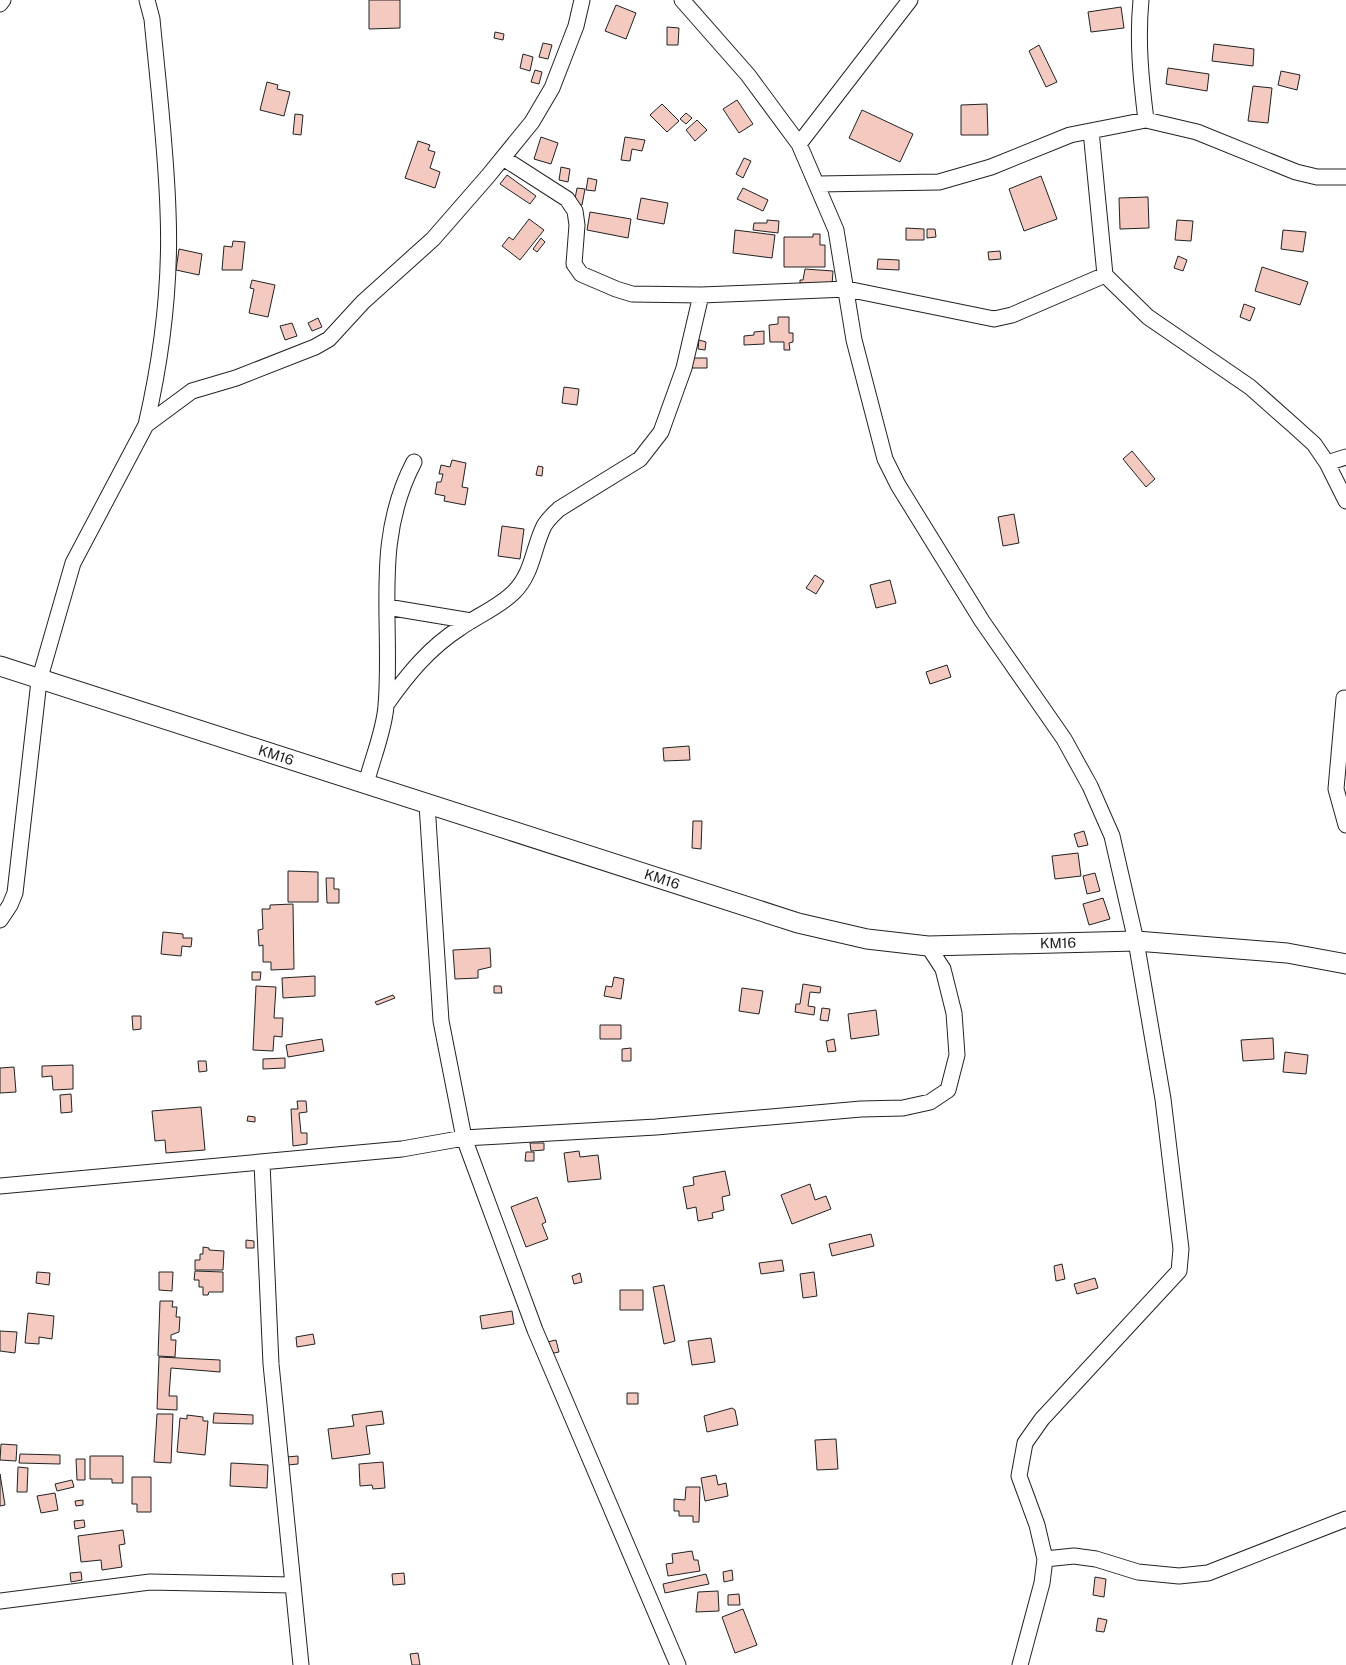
<svg xmlns="http://www.w3.org/2000/svg" width="1346" height="1665" viewBox="0 0 1346 1665" font-family="'Public Sans',sans-serif">
  <style>
    .building { fill: #f3c9c0; stroke: #222 }
    .lines { fill: none; stroke-linecap: round; stroke-linejoin: round }
    .minor-casing { stroke: #222; stroke-width: 17 }
    .tertiary-casing { stroke: #222; stroke-width: 21 }
    .minor { stroke: #fff; stroke-width: 15 }
    .tertiary { stroke: #fff; stroke-width: 19 }
    .labels { text-anchor: middle; dominant-baseline: central; stroke-width: 4; stroke-linejoin: round; paint-order: stroke }
    .street-label { font-size: 14px; fill: #222; stroke: #fff }
  </style>
  <rect width="100%" height="100%" fill="#fff"/>
  <path class="building" d="M369,0H400V28L369,29Z
    M616,5L636,13L626,39L605,31Z
    M1121,7L1124,28L1091,32L1088,12Z
    M667,27L679,28L678,45H667Z
    M495,32L504,34L503,40L494,38Z
    M543,43L552,45L548,59L539,57Z
    M1214,44L1254,49L1253,66L1212,61Z
    M1039,45L1057,82L1046,87L1029,51Z
    M523,54L533,57L530,71L520,68Z
    M1168,68L1209,74L1207,91L1166,84Z
    M535,70L542,72L539,84L531,82Z
    M1281,71L1300,75L1297,90L1278,85Z
    M267,82L278,85L277,89L290,92L284,116L260,110Z
    M1253,86L1272,88L1268,123L1248,121Z
    M737,100L753,124L739,133L723,109Z
    M662,104L679,121L667,132L650,115Z
    M987,104L988,135H961V105Z
    M862,110L913,134L900,162L849,138Z
    M686,113L692,118L686,124L680,119Z
    M295,114L303,115L301,135L293,134Z
    M697,120L707,130L695,141L686,130Z
    M541,137L558,143L551,164L534,159Z
    M625,137L645,140L642,151L632,149L630,161L621,160Z
    M418,141L430,145L428,150L435,152L430,168L440,172L435,188L405,178Z
    M744,158L751,161L743,178L736,174Z
    M561,167L570,169L568,182L559,180Z
    M507,175L536,196L530,204L500,184Z
    M1041,176L1057,219L1024,231L1009,189Z
    M588,178L597,180L595,191L586,190Z
    M577,188L585,189L582,205L574,204Z
    M743,188L768,200L763,211L737,199Z
    M1148,197L1149,228L1120,229L1119,198Z
    M641,198L668,203L664,224L637,219Z
    M590,212L631,219L628,238L587,230Z
    M529,219L544,230L520,260L502,246L509,237L513,240Z
    M767,220L779,221L778,233L753,230L754,223H767Z
    M1177,220L1193,221L1191,241L1175,240Z
    M906,228L924,229V240H906Z
    M927,229H935L936,237L927,238Z
    M735,230L775,235L772,258L733,253Z
    M1283,230L1306,232L1303,252L1281,249Z
    M813,234H820V245H825V267H784V237H813Z
    M541,238L545,242L537,252L533,249Z
    M233,241L245,242L242,270H222L224,246L232,247Z
    M179,249L202,254L199,275L176,270Z
    M1000,251L1001,259L989,260L988,252Z
    M1178,256L1187,260L1183,271L1174,268Z
    M878,259L899,260V270L877,269Z
    M1262,267L1308,282L1300,305L1255,291Z
    M805,269L833,271L832,285L800,283V280H803Z
    M252,280L275,285L268,317L249,313L254,289L250,288Z
    M1244,304L1255,308L1250,321L1240,317Z
    M778,317H789V333H793V342L789,343L790,350H784V342H770L769,325L778,324Z
    M318,318L322,327L312,331L308,323Z
    M292,323L297,336L285,340L280,326Z
    M764,331V344L744,345V336L754,335V332Z
    M699,340L706,342L705,350L698,349Z
    M692,358H707V368H692Z
    M564,387L579,389L577,405L562,403Z
    M1132,451L1155,479L1146,487L1123,459Z
    M452,460L466,463L462,487L468,488L465,505L444,501L445,496L435,494L437,482H441L443,474H439L441,465L450,467Z
    M538,466L543,467L542,476L536,475Z
    M1014,514L1019,543L1003,546L998,517Z
    M502,526L524,529L520,559L498,556Z
    M815,575L824,581L816,594L806,588Z
    M890,580L896,603L876,608L870,585Z
    M947,665L951,677L930,684L926,672Z
    M689,746L690,760L664,761L663,748Z
    M693,821H702L701,849L692,848Z
    M1084,831L1088,845L1078,847L1074,834Z
    M1078,853L1081,876L1055,879L1052,856Z
    M288,871L318,872V902H288Z
    M1095,873L1100,891L1087,894L1083,876Z
    M326,878H334V889H339V903H327Z
    M1103,898L1110,919L1089,925L1083,904Z
    M293,904L294,969L271,970V962H263V945L259,946L258,930L263,929L262,909H270V905Z
    M163,932L183,934V938H192L191,947L182,946L181,956L161,954Z
    M490,948L491,967L478,970V978L455,979L453,950Z
    M252,972H261L260,980H252Z
    M315,976V996L283,998L282,978Z
    M614,977L624,979L621,999L604,996L606,986L612,987Z
    M803,984L821,987L820,993L810,992L808,1006L815,1007L814,1015L795,1012L796,1004H800Z
    M256,986L276,987L274,1018H283L282,1037L274,1036L273,1051L253,1050Z
    M494,986H501L502,993H494Z
    M742,988L763,991L759,1014L739,1011Z
    M393,995L395,998L377,1005L375,1002Z
    M822,1008L830,1009L828,1021L820,1020Z
    M876,1010L879,1035L851,1039L848,1014Z
    M132,1016H141V1029L133,1030Z
    M600,1025H621V1039H600Z
    M1273,1038L1274,1059L1243,1061L1241,1040Z
    M322,1039L324,1051L288,1057L286,1045Z
    M834,1039L836,1051L828,1052L826,1041Z
    M631,1048V1061H622V1049Z
    M1285,1052L1308,1055L1306,1074L1283,1072Z
    M285,1058V1068L263,1069V1059Z
    M198,1061H206L207,1071L199,1072Z
    M73,1065V1089L53,1090L52,1076L42,1077V1066Z
    M14,1067L16,1092L0,1093V1068Z
    M71,1094L72,1112L61,1113L60,1095Z
    M297,1101H306L307,1112L299,1113L301,1133H307V1144L293,1146L291,1109H298Z
    M201,1107L205,1150L166,1153L165,1140L155,1141L152,1111Z
    M248,1116L255,1117V1122L247,1121Z
    M530,1143H544V1150L531,1151Z
    M579,1151L580,1157L598,1155L601,1179L568,1182L564,1153Z
    M526,1152H534V1161H525Z
    M725,1171L730,1195L722,1197L724,1210L712,1213L713,1218L698,1221L696,1207L687,1209L683,1187L694,1185L693,1177Z
    M810,1184L815,1200L826,1196L831,1209L792,1224L781,1195Z
    M537,1197L546,1222L542,1224L548,1239L526,1247L511,1207Z
    M871,1234L874,1246L832,1256L829,1244Z
    M246,1240L254,1241V1248H246Z
    M203,1247L209,1248V1250L224,1251L223,1270H195V1260H200V1254H203Z
    M782,1260L784,1271L761,1274L759,1263Z
    M1062,1264L1065,1279L1056,1281L1054,1266Z
    M195,1271L223,1272V1292H209L208,1295H203V1287H199V1280H194Z
    M37,1272L50,1273L49,1285L36,1283Z
    M159,1272H173L172,1291L159,1290Z
    M814,1272L817,1296L803,1298L800,1274Z
    M580,1273L582,1282L574,1284L572,1276Z
    M1095,1278L1098,1288L1077,1294L1074,1284Z
    M664,1285L675,1341L664,1344L653,1287Z
    M620,1290H643V1310H620Z
    M160,1301H173L172,1307H177L176,1317H180L179,1332L171,1335V1340H176L175,1357L158,1356Z
    M512,1311L514,1324L482,1329L480,1316Z
    M28,1313L54,1316L52,1339L39,1337V1344L25,1343Z
    M0,1331L17,1332L15,1353L0,1351Z
    M313,1334L315,1344L297,1347L296,1337Z
    M711,1338L715,1362L692,1365L688,1341Z
    M556,1340L559,1352L549,1354L547,1342Z
    M159,1357L220,1360V1372L171,1368L169,1396H177V1410L157,1409Z
    M627,1393H638V1404H627Z
    M732,1408L735,1410L738,1425L707,1432L704,1416Z
    M382,1411L384,1424L366,1426L370,1454L332,1459L328,1429L354,1426L352,1415Z
    M214,1413L253,1415V1424L213,1423Z
    M157,1414H173L171,1463L154,1462Z
    M187,1415L203,1417V1421H208L205,1455L177,1452L180,1418L187,1419Z
    M836,1439L838,1469L817,1470L815,1440Z
    M1,1444L17,1445L16,1461L0,1460Z
    M20,1454L60,1455V1464L19,1463Z
    M90,1456H123V1483H112V1479H90Z
    M298,1456V1464L288,1465L287,1457Z
    M76,1459H85V1480H77Z
    M383,1462L385,1488L373,1489L372,1485L360,1486L359,1464Z
    M231,1463L268,1465L267,1488L230,1486Z
    M18,1467L28,1468L27,1492H17Z
    M0,1474L5,1505L0,1506Z
    M716,1475L718,1485L726,1483L728,1496L705,1501L701,1478Z
    M132,1477H151V1512H137V1504H132Z
    M72,1480L74,1487L57,1491L55,1484Z
    M686,1487H700L699,1522H693V1516H679V1511H674V1499L685,1500Z
    M55,1493L58,1510L41,1513L37,1496Z
    M83,1500V1505L76,1506L75,1501Z
    M84,1520L85,1527L75,1529L74,1521Z
    M123,1530L125,1544L119,1545L122,1567L102,1570L101,1560L81,1562L78,1536Z
    M692,1551L694,1560H698L700,1571L668,1576L666,1564L673,1563L672,1554Z
    M732,1570L733,1580L724,1582L723,1572Z
    M81,1572L82,1580L71,1582L70,1573Z
    M404,1573L405,1584L393,1585L392,1574Z
    M706,1574L709,1584L665,1593L663,1584Z
    M1095,1577L1106,1579L1104,1597L1093,1595Z
    M718,1591L719,1611L696,1612L698,1592Z
    M739,1594L740,1605H728V1595Z
    M743,1609L757,1645L735,1653L722,1617Z
    M1098,1618L1107,1620L1104,1632L1096,1631Z
    M418,1653L420,1665H412L410,1654Z"/>
  <g class="lines">
    <g class="minor-casing">
      <path id="minor" d="M682,0L748,75L799,144L836,230L854,340L885,459L898,485L982,621L1064,739L1090,786L1112,836L1136,941L1163,1099L1181,1249L1179,1271L1042,1419L1025,1443L1019,1476L1037,1525L1045,1559L1042,1583L1020,1665
        M1141,0C1137,41 1141,80 1146,120
        M0,4L3,0
        M1091,131L1105,275L1148,317L1250,387L1293,425L1314,444L1327,463L1346,501
        M799,144L910,0
        M503,158L567,199L575,211L577,225L574,264L581,274L616,289L632,294L701,295L847,289L994,319L1012,315L1105,275
        M818,184L939,182L991,167L1070,135L1146,120L1197,132L1296,172L1317,177H1346
        M146,425C162,356 171,283 168,211C166,147 158,83 152,19L147,0
        M1327,463L1346,457
        M387,607L471,621
        M1344,698L1336,789L1346,825
        M386,705C407,675 429,648 460,628C477,616 499,607 514,592C533,573 533,548 544,526C548,519 554,514 559,509L640,459L661,432L684,368L701,295
        M366,784C372,759 384,732 386,706C393,620 372,542 414,462
        M427,804L441,1021L464,1138L535,1330L678,1665
        M0,920L10,905L15,893L39,681L73,563L146,425L192,391L236,378L315,347L329,339L363,302L433,239L488,176L532,122L552,88L576,26L582,0
        M262,1163L271,1364L301,1665
        M0,1186L402,1149L464,1138L656,1127L861,1109L903,1108L930,1102L948,1090L957,1055L954,1013L943,969L928,946
        M1045,1559L1074,1556L1096,1559L1138,1572L1179,1576L1208,1573L1346,1519
        M0,1601L150,1582L292,1585"/>
    </g>
    <g class="tertiary-casing">
      <path id="tertiary" d="M0,666L798,923L867,939L928,946L1136,941L1287,953L1346,964"/>
    </g>
    <use href="#minor" class="minor"/>
    <use href="#tertiary" class="tertiary"/>
  </g>
  <g class="labels">
    <g class="street-label">
      <text transform="translate(276 755) rotate(18)">KM16</text>
      <text transform="translate(662 879) rotate(18)">KM16</text>
      <text transform="translate(1058 943) rotate(-1)">KM16</text>
    </g>
  </g>
</svg>
